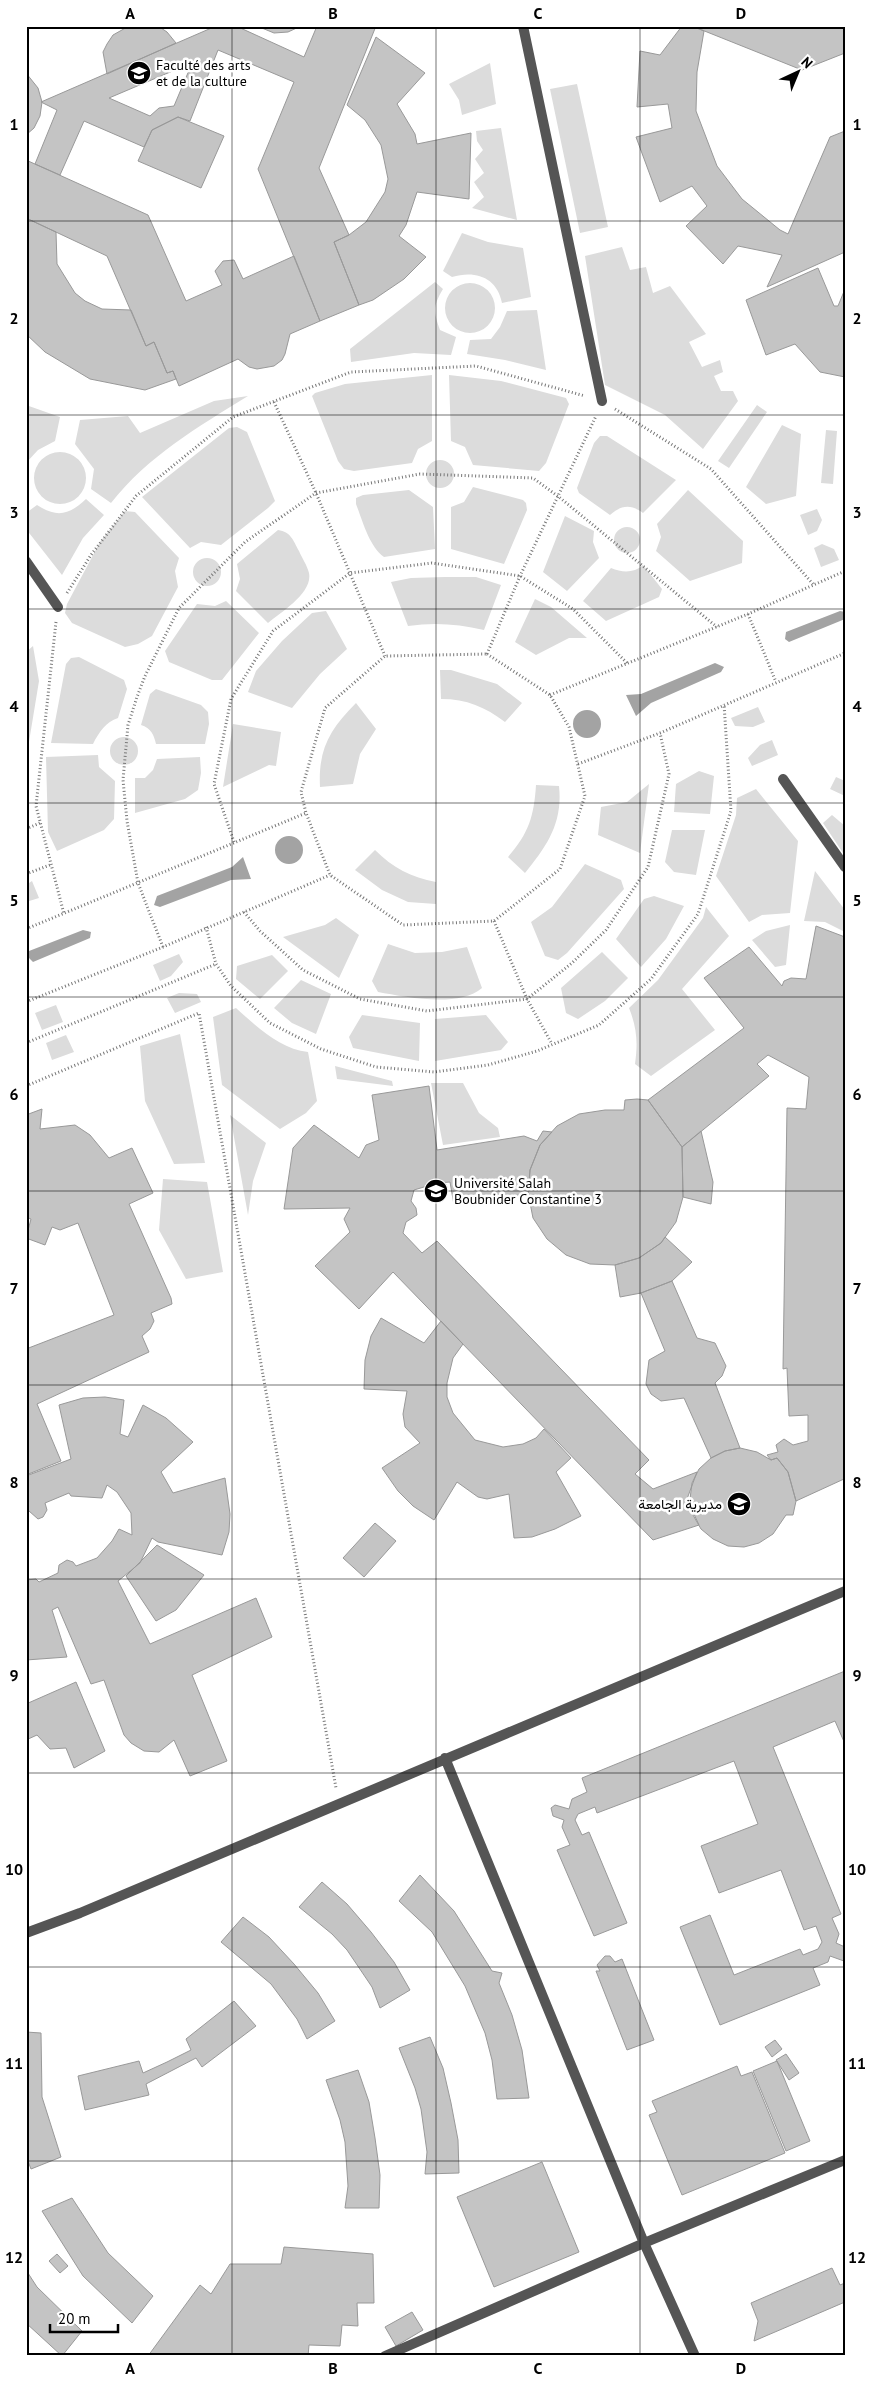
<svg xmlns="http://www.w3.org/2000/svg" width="871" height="2382" viewBox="0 0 871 2382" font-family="'PT Sans',Vazirmatn,sans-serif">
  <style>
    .green { fill: #dcdcdc }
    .water { fill: #a3a3a3 }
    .building { fill: #c4c4c4; stroke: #999; fill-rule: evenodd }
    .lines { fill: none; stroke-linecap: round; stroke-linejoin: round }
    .path { stroke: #777; stroke-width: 3; stroke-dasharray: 1 2.5; stroke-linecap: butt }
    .service { stroke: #555; stroke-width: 10 }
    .minor { stroke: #555; stroke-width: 10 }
    .grid { fill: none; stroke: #000; stroke-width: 1; stroke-opacity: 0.55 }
    .labels { text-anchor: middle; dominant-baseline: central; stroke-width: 5; stroke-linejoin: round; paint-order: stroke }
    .poi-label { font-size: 14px; fill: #000; stroke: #fff; text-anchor: start }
    .neatline { fill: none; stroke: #000; stroke-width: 2 }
    .grid-label { font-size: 16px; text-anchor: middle; font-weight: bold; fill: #000 }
  </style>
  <rect width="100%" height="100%" fill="#fff"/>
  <path class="green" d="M490,63L496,104L462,115L459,100L449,84Z
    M577,84L608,227L580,233L550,89Z
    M501,128L517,220L472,208L484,197L474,182L484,173L475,159L483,150L477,141L476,131Z
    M462,233L488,242L523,248L531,297L502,303C497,277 475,270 452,277L443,271Z
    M622,247L630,270L646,267L653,293L670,286L706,334L689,342L702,367L720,360L723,372L714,376L721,391H733L738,401L703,449L665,415L605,385L585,256Z
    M435,282L443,289C433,306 433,311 440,330L456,337L451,355L414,353L351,362L350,349Z
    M445 308a25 25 0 1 1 50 0a25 25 0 1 1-50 0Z
    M537,310L546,370L505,360L467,354L470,340L491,339L500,327L507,311Z
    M432,375V441L418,449L412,463L354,471L344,469L338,461L312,396L315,393L345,384Z
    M449,375L501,381L566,398L569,404L546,463L539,471L473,465L465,447L451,441Z
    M248,396C198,427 148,456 111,503L91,489L94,469L75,444L80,420L128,416L140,433L214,401Z
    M26,405L60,417L55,441L38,450L26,463Z
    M757,405L767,412L729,468L718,461Z
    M782,425L801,434L796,496L766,504L746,487Z
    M237,427L247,432L275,501L268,508L221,545L201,542L190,548L142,497L229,428Z
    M826,430L837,431L833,484L821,483Z
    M600,436H607L676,480L643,513C631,504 621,505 610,515L579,493L577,488L594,443Z
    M34 478a26 26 0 1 1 52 0a26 26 0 1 1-52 0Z
    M426 474a14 14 0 1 1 28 0a14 14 0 1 1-28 0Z
    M473,487L523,500L526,503L527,510L504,564L451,549V507L464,502Z
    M409,490L433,507L435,549L384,557C369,546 363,522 356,504V498L363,495Z
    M688,490L743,541L742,563L690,581L656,551L661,537L657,524Z
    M86,499L104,515L83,538L62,575L26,529V513L37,505C57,518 69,515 86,499Z
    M817,509L822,520L817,531L808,535L800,515Z
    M125,511L135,512L179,558L175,571L178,587L152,636L138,644L125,647L72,623L65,613L67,604L100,542Z
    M565,516L594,531L593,542L599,558L567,591L543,572Z
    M614 540a13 13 0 1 1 26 0a13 13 0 1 1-26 0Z
    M278,530C291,532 293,540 299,551C302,558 307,565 309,573C313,593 281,612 268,623L236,591L240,579L237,564Z
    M822,544L834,549L839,560L821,567L814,548Z
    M193 572a14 14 0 1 1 28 0a14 14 0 1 1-28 0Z
    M643,565L662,589L659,597L606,621L583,601L611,568C623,573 634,573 643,565Z
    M445,577H476L501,585L484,630C458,624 435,622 408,626L391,582L411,578Z
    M535,599L551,607L587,638H569L536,655L515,642Z
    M226,601L259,633L222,680H212L169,662L165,651L197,604L215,606Z
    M326,611L347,649L320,674L292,708L248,692L256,671L282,641L312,613Z
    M33,646L39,681L27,754L26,652Z
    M79,657L124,680L127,689L118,718C106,722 99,732 93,744L51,743L66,664L71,658Z
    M440,670H451L497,684L522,703L505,722C485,707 467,699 441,699Z
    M156,689L201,705L208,712L209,724L205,744H156C154,735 151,728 141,725L150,694Z
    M356,703L376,729L360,754L353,784L320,787C318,749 330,729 356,703Z
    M758,707L765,722L753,727L735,726L731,718Z
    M233,724L281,732L276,766L269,765L223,787Z
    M110 751a14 14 0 1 1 28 0a14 14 0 1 1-28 0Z
    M772,740L778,755L752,766L748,758L760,745Z
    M98,755L99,767L115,781L114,819L104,830L57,851L48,832L46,757Z
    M200,757L201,773L198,790L185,799L135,813V778H145L153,770L157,759Z
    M699,771L714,776L710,814L674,812L676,784Z
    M836,777L845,781V796L830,789Z
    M649,784L640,853L598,835L601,807L627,802Z
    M536,785L559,786C563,823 547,846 525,873L508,857C529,833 534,816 536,785Z
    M756,789L798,841L790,913L762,915L749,922L716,876L736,815L737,798Z
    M832,815L845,826V856L823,823Z
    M672,830H705L696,875L674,872L665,862Z
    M375,850C393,868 411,877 436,882V904L408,902L382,890L355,870Z
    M585,864L621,880L624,889L567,953L558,960L545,956L531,922L552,907Z
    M815,871L845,910V932L825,922L804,921Z
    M32,881L39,898L26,902V885Z
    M654,896L684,906L666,939L641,967L616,939L644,899Z
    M706,907L729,936L682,989L715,1030L651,1076L635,1064C638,1043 637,1028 629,1008L658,980L703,918Z
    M336,918L359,935L339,978L283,937L325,925Z
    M790,925L786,965L775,967L752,940L766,931Z
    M388,944L415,953L442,952L467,947L482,988C459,1008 406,997 378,992L372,981Z
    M602,952L628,978L605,1001L578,1019L566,1013L561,988Z
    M179,954L183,962L171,976L160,981L153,965Z
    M272,955L288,971L260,999L236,979L237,966Z
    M301,980L331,994L316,1034L292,1023L274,1008Z
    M179,993L197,994L201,1002L175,1013L167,998Z
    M56,1005L63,1022L42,1030L35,1013Z
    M236,1008C256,1026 280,1049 308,1052L317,1101L306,1113L280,1129L222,1085L213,1017Z
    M362,1015L420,1023L419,1061L353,1048L349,1037Z
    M486,1015L508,1042L501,1050L435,1061V1019Z
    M180,1034L205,1163L174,1164L145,1101L140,1046Z
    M66,1035L74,1052L52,1060L46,1043Z
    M335,1066L392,1081L393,1086L337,1079Z
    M431,1083H463L479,1113L498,1128L500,1137L443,1145Z
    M230,1115L266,1143L253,1181L248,1215Z
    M163,1179L207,1182L223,1272L186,1279L159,1230Z"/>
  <path class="water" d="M840,611L845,612V619L789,642L785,639L786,632Z
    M715,663L724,667L721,672L651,703L636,716L626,695L641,694Z
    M573 724a14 14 0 1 1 28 0a14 14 0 1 1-28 0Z
    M275 850a14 14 0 1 1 28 0a14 14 0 1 1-28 0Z
    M243,857L251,879L231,880L160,907L154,905L157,896L232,867Z
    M83,930L91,932L90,938L33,962L29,958V951Z"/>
  <path class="building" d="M129,26H158L167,32L176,43L107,74L103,52L107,44L113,35Z
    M216,26H236L304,57L317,26H376L319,168L349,235L334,242L359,305L320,321L258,169L294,82L218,50L190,121L178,117L152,130L144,147L84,121L60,175L35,164L57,110L41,102ZM182,67L183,71L190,68L174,106L159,108L150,116L109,98Z
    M257,26H301L288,32L274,33Z
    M682,26H692L704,31L697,72L696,111L717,166L742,199L780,230L788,234L830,137L845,131V252L767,287L782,255L738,246L723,264L686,226L707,206L692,186L660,202L636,137L672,128L668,104L637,107L640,51L660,55Z
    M692,26H845V53L802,70Z
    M376,37L425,73L397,104L415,134L417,144L471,133L469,199L417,192L406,225L399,236L426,257L404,279L373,300L359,305L334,242L349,235L366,222L385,192L388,179L381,145L365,120L347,105Z
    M26,73L38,88L42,102L40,116L34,128L26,135Z
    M178,117L224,136L201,188L138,161L152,130Z
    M26,160L148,215L186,301L222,285L215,271L223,261L234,260L243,279L294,256L320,321L290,334L285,354L282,360L274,366L257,369L249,367L238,359L179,386L173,371L167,373L154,342L146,346L107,256L26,218Z
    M26,218L56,232L57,264L75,293L85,301L102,309L131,310L146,346L154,342L167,373L173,371L176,379L145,390L90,379L45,352L26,334Z
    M818,268L834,306H838L845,289V377L820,372L795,344L766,355L746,300Z
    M816,926L845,937L844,1479L796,1501L788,1472L777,1458L771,1460L767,1455L778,1452L776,1445L784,1439L793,1445L808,1441V1415L789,1416L787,1368L783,1369L787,1108L806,1109L809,1077L768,1055L757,1064L769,1076L682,1147L648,1100L744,1028L704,978L749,947L782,986L784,981L791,978L806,979Z
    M429,1086L437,1150L524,1136L537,1141L543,1131L552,1132L540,1145L530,1170L528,1201L525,1194L454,1205L450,1182L437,1183L414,1190L411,1201L416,1208L417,1215L406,1222L403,1233L422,1253L437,1241L649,1460L635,1474L653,1489L697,1472L687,1499L699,1525L653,1540L393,1272L359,1309L315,1266L350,1232L344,1219L350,1208L284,1209L293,1148L314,1125L359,1158L366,1145L379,1140L372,1095Z
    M637,1099L648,1100L682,1147L683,1197L676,1222L661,1243L639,1258L615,1265L590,1264L566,1255L547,1239L533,1218L528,1193L530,1170L540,1145L557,1126L579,1114L605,1110H624L625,1100Z
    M42,1109L40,1129L75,1125L90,1135L109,1158L132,1148L153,1193L129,1204L171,1298L172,1304L151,1313L154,1321L150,1329L142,1336L149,1352L37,1404L61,1461L26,1475V1349L114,1315L78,1223L60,1230L52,1227L45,1245L26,1238L31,1219L26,1217V1115Z
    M701,1131L713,1182L711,1204L683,1197L682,1147Z
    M665,1237L692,1262L672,1281L641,1293L620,1297L615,1265L639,1258L661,1243Z
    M672,1281L697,1338L715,1343L726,1366L722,1376L715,1383L740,1448L725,1451L711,1458L684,1398L661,1401L651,1394L646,1384L649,1360L665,1351L641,1293Z
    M381,1318L424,1343L441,1321L463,1344L453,1358L447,1383V1397L453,1413L475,1440L503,1447L523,1444L536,1438L544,1429L571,1458L556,1472L581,1516L555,1529L532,1537L514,1538L509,1494L487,1499L478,1497L457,1482L434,1520L413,1506L398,1491L382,1468L420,1443L405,1427L403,1414L407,1391L364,1389L365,1360L371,1336Z
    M105,1397L124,1400L120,1434L128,1437L143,1405L166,1418L193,1442L161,1472L173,1493L225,1478L230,1514L229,1532L222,1555L158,1542L152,1538L140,1563L118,1581L150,1644L256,1598L272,1637L192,1675L227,1761L190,1776L174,1740L159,1752L144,1751L131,1743L124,1735L104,1680L91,1684L58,1607L52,1610L67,1657L26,1660V1580L36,1579L39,1582L58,1573L59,1565L67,1560L73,1562L76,1566L97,1558L112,1541L119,1529L132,1535L131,1513L117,1492L107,1485L102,1498L71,1496L69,1493L45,1503L47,1510L43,1517L38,1519L29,1511L26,1512V1476L71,1459L59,1405L83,1398Z
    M740,1448L757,1452L771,1460L777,1458L788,1472L796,1501L793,1515H786L773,1534L759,1543L744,1547L728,1546L713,1539L701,1529L693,1515L690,1499L692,1483L699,1469L711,1458L725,1451Z
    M375,1523L396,1541L364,1577L343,1558Z
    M157,1545L204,1575L176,1610L156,1621L126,1576Z
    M845,1671V1744L835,1721L773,1747L841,1914L832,1918L839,1934L836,1943L845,1947L844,1961L830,1956L828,1962L813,1968L820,1985L720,2025L680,1927L710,1915L734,1975L800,1949L803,1955L818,1949L822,1942L816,1926L804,1930L781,1870L719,1893L701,1846L758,1824L734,1761L597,1813L595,1807L578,1814L575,1820L582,1835L589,1832L627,1923L594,1936L557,1850L570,1845L562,1827L564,1820L553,1816L551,1808L555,1805L569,1809L572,1799L587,1792L582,1778Z
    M76,1682L105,1751L74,1768L66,1748L50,1749L37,1735L26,1740V1704Z
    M420,1875L454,1911L492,1971L502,1973L499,1983L512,2015L522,2050L529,2098L497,2099L492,2060L485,2033L465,1986L432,1932L399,1901Z
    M322,1882L347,1904L371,1932L394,1962L410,1990L380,2008L372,1987L347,1950L332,1934L299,1907Z
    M243,1917L269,1937L294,1964L318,1993L335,2021L307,2039L297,2019L271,1984L221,1942Z
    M605,1956H610L615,1962L622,1959L654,2040L627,2050L596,1971H600L597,1965Z
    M234,2001L256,2026L202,2067L196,2058L146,2084L149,2095L85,2110L78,2076L139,2061L143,2073L167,2062L191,2050L186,2039Z
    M26,2032L41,2033L42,2097L61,2157L31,2169L26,2156Z
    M430,2037L443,2068L451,2103L458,2140L459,2173L425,2174L427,2152L421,2109L415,2088L399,2048Z
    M775,2040L782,2049L772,2057L765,2047Z
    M786,2054L799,2073L789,2080L776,2060Z
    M777,2061L810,2141L786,2151L753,2071Z
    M737,2066L741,2076L752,2072L785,2153L682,2195L649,2115L657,2112L652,2101Z
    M358,2070L369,2102L375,2138L380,2175L379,2208H345L348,2186L345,2142L340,2120L326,2080Z
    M542,2162L579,2252L494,2287L457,2197Z
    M72,2198L108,2253L153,2296L132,2323L83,2276L42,2211Z
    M284,2247L373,2254L374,2303H357L358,2326L342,2325L340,2346L309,2345L308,2356H148L200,2285L211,2294L230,2264H281Z
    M57,2254L68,2266L60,2273L49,2261Z
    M832,2268L840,2285L845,2283V2302L754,2341L758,2321L751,2303Z
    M26,2270L37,2287L82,2331L62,2356L26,2323Z
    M412,2312L423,2330L396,2346L385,2327Z"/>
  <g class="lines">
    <path class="path" d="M274,402L316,493L385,656
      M615,409L711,469L813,584
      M67,593L91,555L136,496L233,417L351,372L476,366L585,396
      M748,614L776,682
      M56,622L36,806L64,914
      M487,654L550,695L569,727L585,796L560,869L494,921L403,925L330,875L306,813L301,792L325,708L385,656Z
      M487,654L520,576L596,416
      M550,695L748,614L845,571
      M578,764L660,733L845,653
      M26,829L40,823
      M234,842L214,784L231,699L273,631L350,573L432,563L520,576L573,609L628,664
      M26,874L50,865
      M244,912L260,931L303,970L360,999L427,1011L527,999L572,963L606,930L648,867L669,774L660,733
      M494,921L527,999L552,1044
      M206,927L216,964L231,986L270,1023L321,1049L376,1067L434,1072L488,1065L537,1051L599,1025L651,979L698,914L731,811L724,704
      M26,929L306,813
      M163,947L138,883L127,821L123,780L128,725L137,697L145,676L179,608L245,542L316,493L420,474L533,478L559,497L717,627
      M26,1002L163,947L330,875
      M26,1043L216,964
      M26,1086L199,1013L336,1788"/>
    <path class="service" d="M523,26L602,401
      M26,561L58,607
      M783,779L845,867
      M445,1758L644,2243L695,2356
      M26,1933L80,1913L845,1591"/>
    <path class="minor" d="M385,2356L644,2243L845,2160"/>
  </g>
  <path class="grid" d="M232,26V2356M436,26V2356M640,26V2356M26,221H845M26,415H845M26,609H845M26,803H845M26,997H845M26,1191H845M26,1385H845M26,1579H845M26,1773H845M26,1967H845M26,2161H845"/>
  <defs>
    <g id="university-disc" transform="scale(1.25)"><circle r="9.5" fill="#000" stroke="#fff"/><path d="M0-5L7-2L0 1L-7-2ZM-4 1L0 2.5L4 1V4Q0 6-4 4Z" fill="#fff"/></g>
  </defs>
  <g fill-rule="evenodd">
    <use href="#university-disc" x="139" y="73"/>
    <use href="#university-disc" x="436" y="1191"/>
    <use href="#university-disc" x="739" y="1504"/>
  </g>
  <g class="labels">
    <g class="poi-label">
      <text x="156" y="65">Faculté des arts<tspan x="156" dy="16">et de la culture</tspan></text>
      <text x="454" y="1183">Université Salah<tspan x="454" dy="16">Boubnider Constantine 3</tspan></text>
      <text x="722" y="1504" text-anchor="end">مديرية الجامعة</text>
    </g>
  </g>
  <rect width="871" height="2382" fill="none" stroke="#ffffff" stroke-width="55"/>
  <g transform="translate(798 72) rotate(44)" stroke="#ffffff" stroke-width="4" paint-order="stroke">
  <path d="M0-4L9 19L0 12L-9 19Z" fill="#000000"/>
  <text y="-8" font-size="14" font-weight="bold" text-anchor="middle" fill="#000000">N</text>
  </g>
  <path d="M50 2324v8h68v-8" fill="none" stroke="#000000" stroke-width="2.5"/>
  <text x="58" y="2324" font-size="15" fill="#000000" stroke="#ffffff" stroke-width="4" paint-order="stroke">20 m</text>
  <rect x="28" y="28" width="816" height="2326" class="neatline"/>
  <g class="grid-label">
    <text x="130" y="19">A</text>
    <text x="333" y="19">B</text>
    <text x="538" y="19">C</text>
    <text x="741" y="19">D</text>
    <text x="14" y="130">1</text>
    <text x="857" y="130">1</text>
    <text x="14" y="324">2</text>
    <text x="857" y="324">2</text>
    <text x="14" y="518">3</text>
    <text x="857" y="518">3</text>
    <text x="14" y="712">4</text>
    <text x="857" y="712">4</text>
    <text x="14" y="906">5</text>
    <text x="857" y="906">5</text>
    <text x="14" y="1100">6</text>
    <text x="857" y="1100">6</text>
    <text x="14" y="1294">7</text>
    <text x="857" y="1294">7</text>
    <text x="14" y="1488">8</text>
    <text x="857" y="1488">8</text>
    <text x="14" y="1681">9</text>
    <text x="857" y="1681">9</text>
    <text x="14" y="1875">10</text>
    <text x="857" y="1875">10</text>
    <text x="14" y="2069">11</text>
    <text x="857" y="2069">11</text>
    <text x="14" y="2263">12</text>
    <text x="857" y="2263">12</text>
    <text x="130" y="2374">A</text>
    <text x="333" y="2374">B</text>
    <text x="538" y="2374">C</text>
    <text x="741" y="2374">D</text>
  </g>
</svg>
